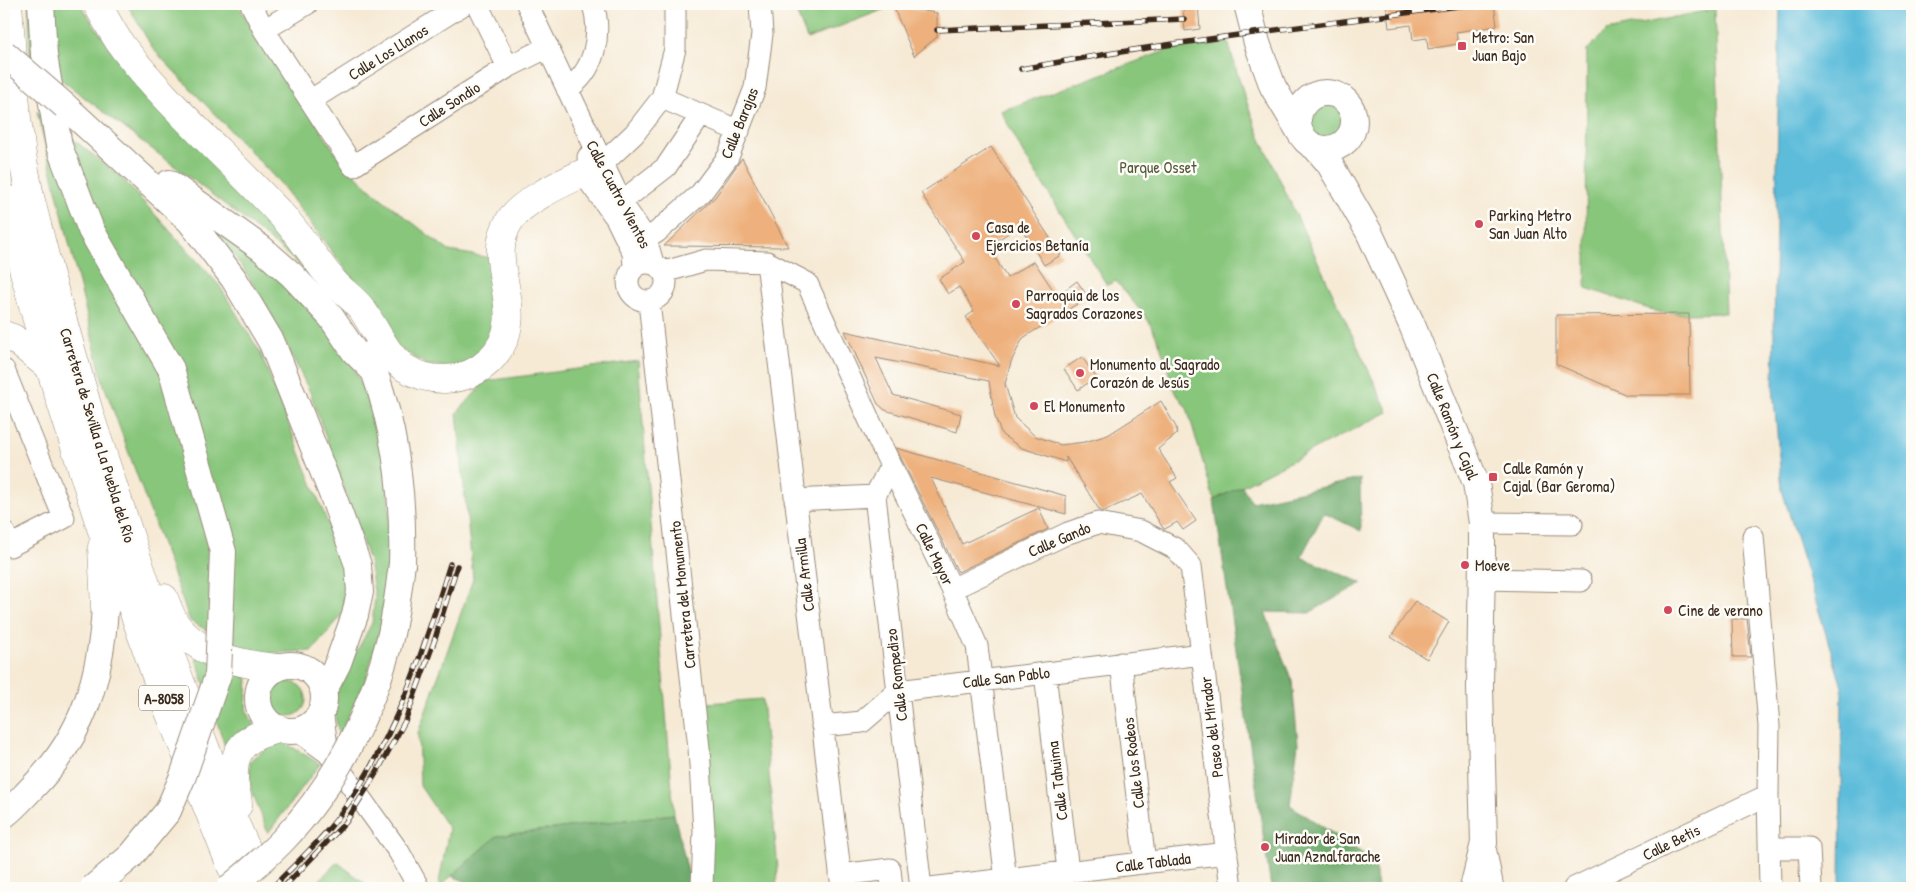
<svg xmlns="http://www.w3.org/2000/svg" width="1916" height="892" viewBox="0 0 1916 892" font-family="'Patrick Hand',sans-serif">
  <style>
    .green { fill: #88c67c; stroke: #62784d }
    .forest { fill: #6eab6c; stroke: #546a45 }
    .water { fill: #5bbcda; stroke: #4b737c }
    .building { fill: #eeb07c }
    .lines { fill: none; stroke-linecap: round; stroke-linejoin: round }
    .highway-tunnel { stroke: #d1c4b0; stroke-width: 28; stroke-dasharray: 28 14; stroke-linecap: butt }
    .minor-casing { stroke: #988a7a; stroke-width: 23 }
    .major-casing { stroke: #988a7a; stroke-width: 28 }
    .highway-casing { stroke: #988a7a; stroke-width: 29 }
    .minor { stroke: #fff; stroke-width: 21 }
    .major { stroke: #fff; stroke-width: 26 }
    .highway { stroke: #fff; stroke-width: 28 }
    .rail-casing { stroke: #3b2a1e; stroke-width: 5.5 }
    .rail { stroke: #fdfcf7; stroke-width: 4; stroke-dasharray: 11; stroke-linecap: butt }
    .major-bridge-casing { stroke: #988a7a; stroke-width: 28; stroke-linecap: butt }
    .major-bridge { stroke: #fff; stroke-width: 26 }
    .poi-dot { fill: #d1495b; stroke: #fdfcf7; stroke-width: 2 }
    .labels { text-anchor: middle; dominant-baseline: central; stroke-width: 5; stroke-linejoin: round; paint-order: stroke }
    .shield { fill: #fdfcf7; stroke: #75695f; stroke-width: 1 }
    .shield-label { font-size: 15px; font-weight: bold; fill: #3b2a1e }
    .poi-label { font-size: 16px; fill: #3b2a1e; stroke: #fdfcf7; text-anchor: start }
    .street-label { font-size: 16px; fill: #3b2a1e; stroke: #fdfcf7 }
    .park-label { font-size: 16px; fill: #52593a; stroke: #fdfcf7 }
  </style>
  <rect width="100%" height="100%" fill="#fdfcf7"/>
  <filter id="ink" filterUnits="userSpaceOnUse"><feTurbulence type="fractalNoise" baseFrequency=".02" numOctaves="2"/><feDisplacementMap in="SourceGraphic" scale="10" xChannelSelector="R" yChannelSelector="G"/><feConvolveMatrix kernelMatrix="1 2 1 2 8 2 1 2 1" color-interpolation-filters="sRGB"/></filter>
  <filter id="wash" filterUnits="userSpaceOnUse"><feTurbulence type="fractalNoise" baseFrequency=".0096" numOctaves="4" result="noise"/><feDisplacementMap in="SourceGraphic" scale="20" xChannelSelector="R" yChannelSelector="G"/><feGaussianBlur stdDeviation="1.12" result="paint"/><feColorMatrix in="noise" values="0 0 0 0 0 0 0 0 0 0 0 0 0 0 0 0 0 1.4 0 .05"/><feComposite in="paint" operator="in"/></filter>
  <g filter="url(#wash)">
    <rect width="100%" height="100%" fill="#f6ead5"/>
    <path class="green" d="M29,4H80L128,74L280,228L314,276L240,216L30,56Z
      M127,4H237L341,161L377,195L449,251L492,258L501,330L462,368L427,365L400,349L366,297L281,184L153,49Z
      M793,4H883L885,9L807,39Z
      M1715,9L1726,313L1689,314L1658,312L1586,288L1587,50L1606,31Z
      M1228,42L1243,92L1260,137L1388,412L1214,500L1187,408L1175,392L1159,342L1148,320L1116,281L1107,285L1023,153L1001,111L1168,50Z
      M1324,100C1361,104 1351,151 1317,141L1305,117L1311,105Z
      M37,111L120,176L219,285L260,352L344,564L343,614L312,651L251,654L190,621L103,382Z
      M204,220L271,267L347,354L372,407L385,450L392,547L382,624L365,682L339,736L334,710L335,689L345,669L358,649L372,623L375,597L369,561L310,392L271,314L241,265Z
      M638,361L674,814L497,836L438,888L449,829L420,786L418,733L473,579L457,413L486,381Z
      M201,656L248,678L246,709L255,727L238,732L225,746L196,659Z
      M272 699a17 17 0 1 1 34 0a17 17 0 1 1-34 0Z
      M762,699L778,869L776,888H706L694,704Z
      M279,739L320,764L268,833L250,786V761Z
      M337,862L371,888H312Z"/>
    <path class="forest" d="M1360,479L1361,531L1324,513L1301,557L1362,583L1309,613L1265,612L1292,681L1298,744L1290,805L1374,861L1378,888H1271L1214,500L1242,486L1252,502Z
      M674,814L692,888H481L452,876L497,836Z"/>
    <path class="water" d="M1780,4H1912V888H1840L1842,687L1782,490L1773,387Z"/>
    <g id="blocks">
      <path class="building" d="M1386,4H1494L1497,26L1456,32L1458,44L1428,49L1427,38L1413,40L1411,25L1389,28Z
        M1198,5L1200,29L1185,31L1183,6Z
        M893,6L937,13V37L914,56Z
        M991,147L1061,255L1044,265L1020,226L988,246L1007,278L1034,261L1057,296L1077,281L1088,297L1023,338L1011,362L1005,384L1015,418L1035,436L1061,445L1085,442L1108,435L1161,401L1176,427L1177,434L1158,449L1177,478L1170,482L1196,521L1183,530L1177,522L1165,529L1163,528L1142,494L1104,511H1100L1066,457V462L1022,448L1002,435L995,417L989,381L876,358L893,395L961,414L957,432L885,410L878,404L845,331L1000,366L966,317L974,311L959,287L948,294L939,279L965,262L921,193Z
        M742,158L788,247L664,246L715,197Z
        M1689,314L1690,395H1627L1556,364V315Z
        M1082,357L1096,377L1078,390L1064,369Z
        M896,448L1066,496V514L931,478L962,544L1039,508L1048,529L958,572Z
        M1415,601L1449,622L1427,659L1391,637Z
        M1732,619H1747L1751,657H1733Z"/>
    </g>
  </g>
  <g filter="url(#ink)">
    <use href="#blocks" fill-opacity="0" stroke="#988a7a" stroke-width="1"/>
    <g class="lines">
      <path class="highway-tunnel" d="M247,850L265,888"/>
      <g class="minor-casing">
        <path id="minor" d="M251,4L264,30L353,166L508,67L548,47
          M477,4L508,67
          M527,4L621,202L646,239L653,263
          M264,30L307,4
          M567,89C595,72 602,34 593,4
          M662,98L739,131
          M311,100L464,4
          M588,157L591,184L616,218L633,253L634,267
          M602,164L634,134L662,98L675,49V4
          M621,202L666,167L701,115
          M646,239L657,232L701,193L728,157L755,88L762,34L760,4
          M767,262L842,888
          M628 282a19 19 0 1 1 38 0a19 19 0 1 1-38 0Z
          M664,272L706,260L767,262L807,283L878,439L952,589L977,646L1007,888
          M649,302L699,748L704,831L702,888
          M4,370L64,518L10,546L4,532
          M891,465L875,496L921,888
          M795,500L875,496
          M1482,523L1572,524
          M1753,536L1769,726L1768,795L1770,888
          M1482,579L1581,581
          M952,589L1068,533L1098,523L1141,531L1176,549L1191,566L1231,888
          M1121,663L1145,863
          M1045,673L1070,888
          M322,710L328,753
          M822,726L862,722L898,691L1202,654
          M298,731L328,753L399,852L419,888
          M1485,847L1493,888
          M1778,848H1809L1811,888
          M840,875L890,869L892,888
          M930,888L1227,853
          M1574,888L1768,795"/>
      </g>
      <g class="major-casing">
        <path id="major" d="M41,4L44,55L59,146L91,230L171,369
          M1247,4L1257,43L1273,87L1301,134
          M1298 121a28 28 0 1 1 56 0a28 28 0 1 1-56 0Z
          M65,106L190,221L234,279L272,343L333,496L358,565L360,592L355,615L338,663L324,690
          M1314,146L1329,163L1369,232L1412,325L1476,483L1482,523V557L1480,687L1484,843L1473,888
          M169,183L261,248L292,275L331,317L354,351L375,372
          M368,355C395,422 404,491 402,563
          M258 698a33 33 0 1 1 66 0a33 33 0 1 1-66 0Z
          M4,815C14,808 23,797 32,788C83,737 101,678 105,607"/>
      </g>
      <g class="highway-casing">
        <path id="highway" d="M8,4L17,119L22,155L30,197L49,272L91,419L140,567L173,662L226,803L247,850
          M97,4C106,19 114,36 125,50C173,111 233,162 285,219C303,239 317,262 334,282C342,291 353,298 361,308C374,325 386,356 405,368C431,384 466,383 489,361C536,314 480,266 510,220C525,197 577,177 602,164
          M4,198L50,368L101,528L119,570L164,699L231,866
          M4,335L13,338L50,368
          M102,547L105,607
          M164,598C167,606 171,616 175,623C197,655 240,664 276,668
          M238,805C238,796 234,787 234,778C232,746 250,735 279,729"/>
      </g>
      <use href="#minor" class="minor"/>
      <use href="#major" class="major"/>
      <use href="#highway" class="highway"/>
      <g class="rail-casing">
        <path id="rail" d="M937,30L1184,19
          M1021,69C1170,41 1322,25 1472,4
          M272,888C294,865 320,842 339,816C395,741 423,652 450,564
          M283,888L346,822L378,770L405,721L435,639L457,566"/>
      </g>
      <use href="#rail" class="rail"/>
      <g class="major-bridge-casing">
        <path id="major-bridge" d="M4,53L65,106
          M93,888L131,856L168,811L183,776L218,675L223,552L171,369
          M229,888C247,873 266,858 283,840C334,787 373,709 390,638C396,613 399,588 402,563"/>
      </g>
      <use href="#major-bridge" class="major-bridge"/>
    </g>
  </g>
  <g class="poi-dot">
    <rect x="1457" y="41" width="10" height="10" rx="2.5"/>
    <circle cx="1479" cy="224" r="5"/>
    <circle cx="976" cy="236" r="5"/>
    <circle cx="1016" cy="304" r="5"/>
    <circle cx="1080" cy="373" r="5"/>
    <circle cx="1034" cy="406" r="5"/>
    <rect x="1488" y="472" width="10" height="10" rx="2.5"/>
    <circle cx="1465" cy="565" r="5"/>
    <circle cx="1668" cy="610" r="5"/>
    <circle cx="1265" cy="847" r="5"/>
  </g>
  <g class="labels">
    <rect class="shield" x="139" y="685.5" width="50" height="25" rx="4"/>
    <g class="shield-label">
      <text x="164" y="698">A-8058</text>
    </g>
    <g class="poi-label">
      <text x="1472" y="37">Metro: San<tspan x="1472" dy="18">Juan Bajo</tspan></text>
      <text x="1489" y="215">Parking Metro<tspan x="1489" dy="18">San Juan Alto</tspan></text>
      <text x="986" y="227">Casa de<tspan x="986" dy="18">Ejercicios Betanía</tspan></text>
      <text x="1026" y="295">Parroquia de los<tspan x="1026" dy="18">Sagrados Corazones</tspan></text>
      <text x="1090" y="364">Monumento al Sagrado<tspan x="1090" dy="18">Corazón de Jesús</tspan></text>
      <text x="1044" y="406">El Monumento</text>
      <text x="1503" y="468">Calle Ramón y<tspan x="1503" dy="18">Cajal (Bar Geroma)</tspan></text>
      <text x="1475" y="565">Moeve</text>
      <text x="1678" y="610">Cine de verano</text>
      <text x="1275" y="838">Mirador de San<tspan x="1275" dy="18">Juan Aznalfarache</tspan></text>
    </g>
    <g class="street-label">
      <text transform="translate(388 52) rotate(-32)">Calle Los Llanos</text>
      <text transform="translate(449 104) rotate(-33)">Calle Sondio</text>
      <text transform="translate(739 123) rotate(-68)">Calle Barajas</text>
      <text transform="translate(619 194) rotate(62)">Calle Cuatro Vientos</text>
      <text transform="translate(1453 426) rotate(68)">Calle Ramón y Cajal</text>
      <text transform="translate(98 435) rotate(73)">Carretera de Sevilla a La Puebla del Río</text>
      <text transform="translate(1059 539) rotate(-23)">Calle Gando</text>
      <text transform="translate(935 554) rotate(64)">Calle Mayor</text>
      <text transform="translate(804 575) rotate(-97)">Calle Armilla</text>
      <text transform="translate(682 595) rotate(-96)">Carretera del Monumento</text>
      <text transform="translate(896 675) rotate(-97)">Calle Rompedizo</text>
      <text transform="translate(1006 677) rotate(-7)">Calle San Pablo</text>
      <text transform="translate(1211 727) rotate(-97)">Paseo del Mirador</text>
      <text transform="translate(1133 763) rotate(-97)">Calle los Rodeos</text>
      <text transform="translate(1057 781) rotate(-97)">Calle Tahuima</text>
      <text transform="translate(1671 842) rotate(-26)">Calle Betis</text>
      <text transform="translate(1153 862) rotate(-7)">Calle Tablada</text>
    </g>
    <g class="park-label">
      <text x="1158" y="167">Parque Osset</text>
    </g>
  </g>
  <rect width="1916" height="892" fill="none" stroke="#fdfcf7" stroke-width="20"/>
</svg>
